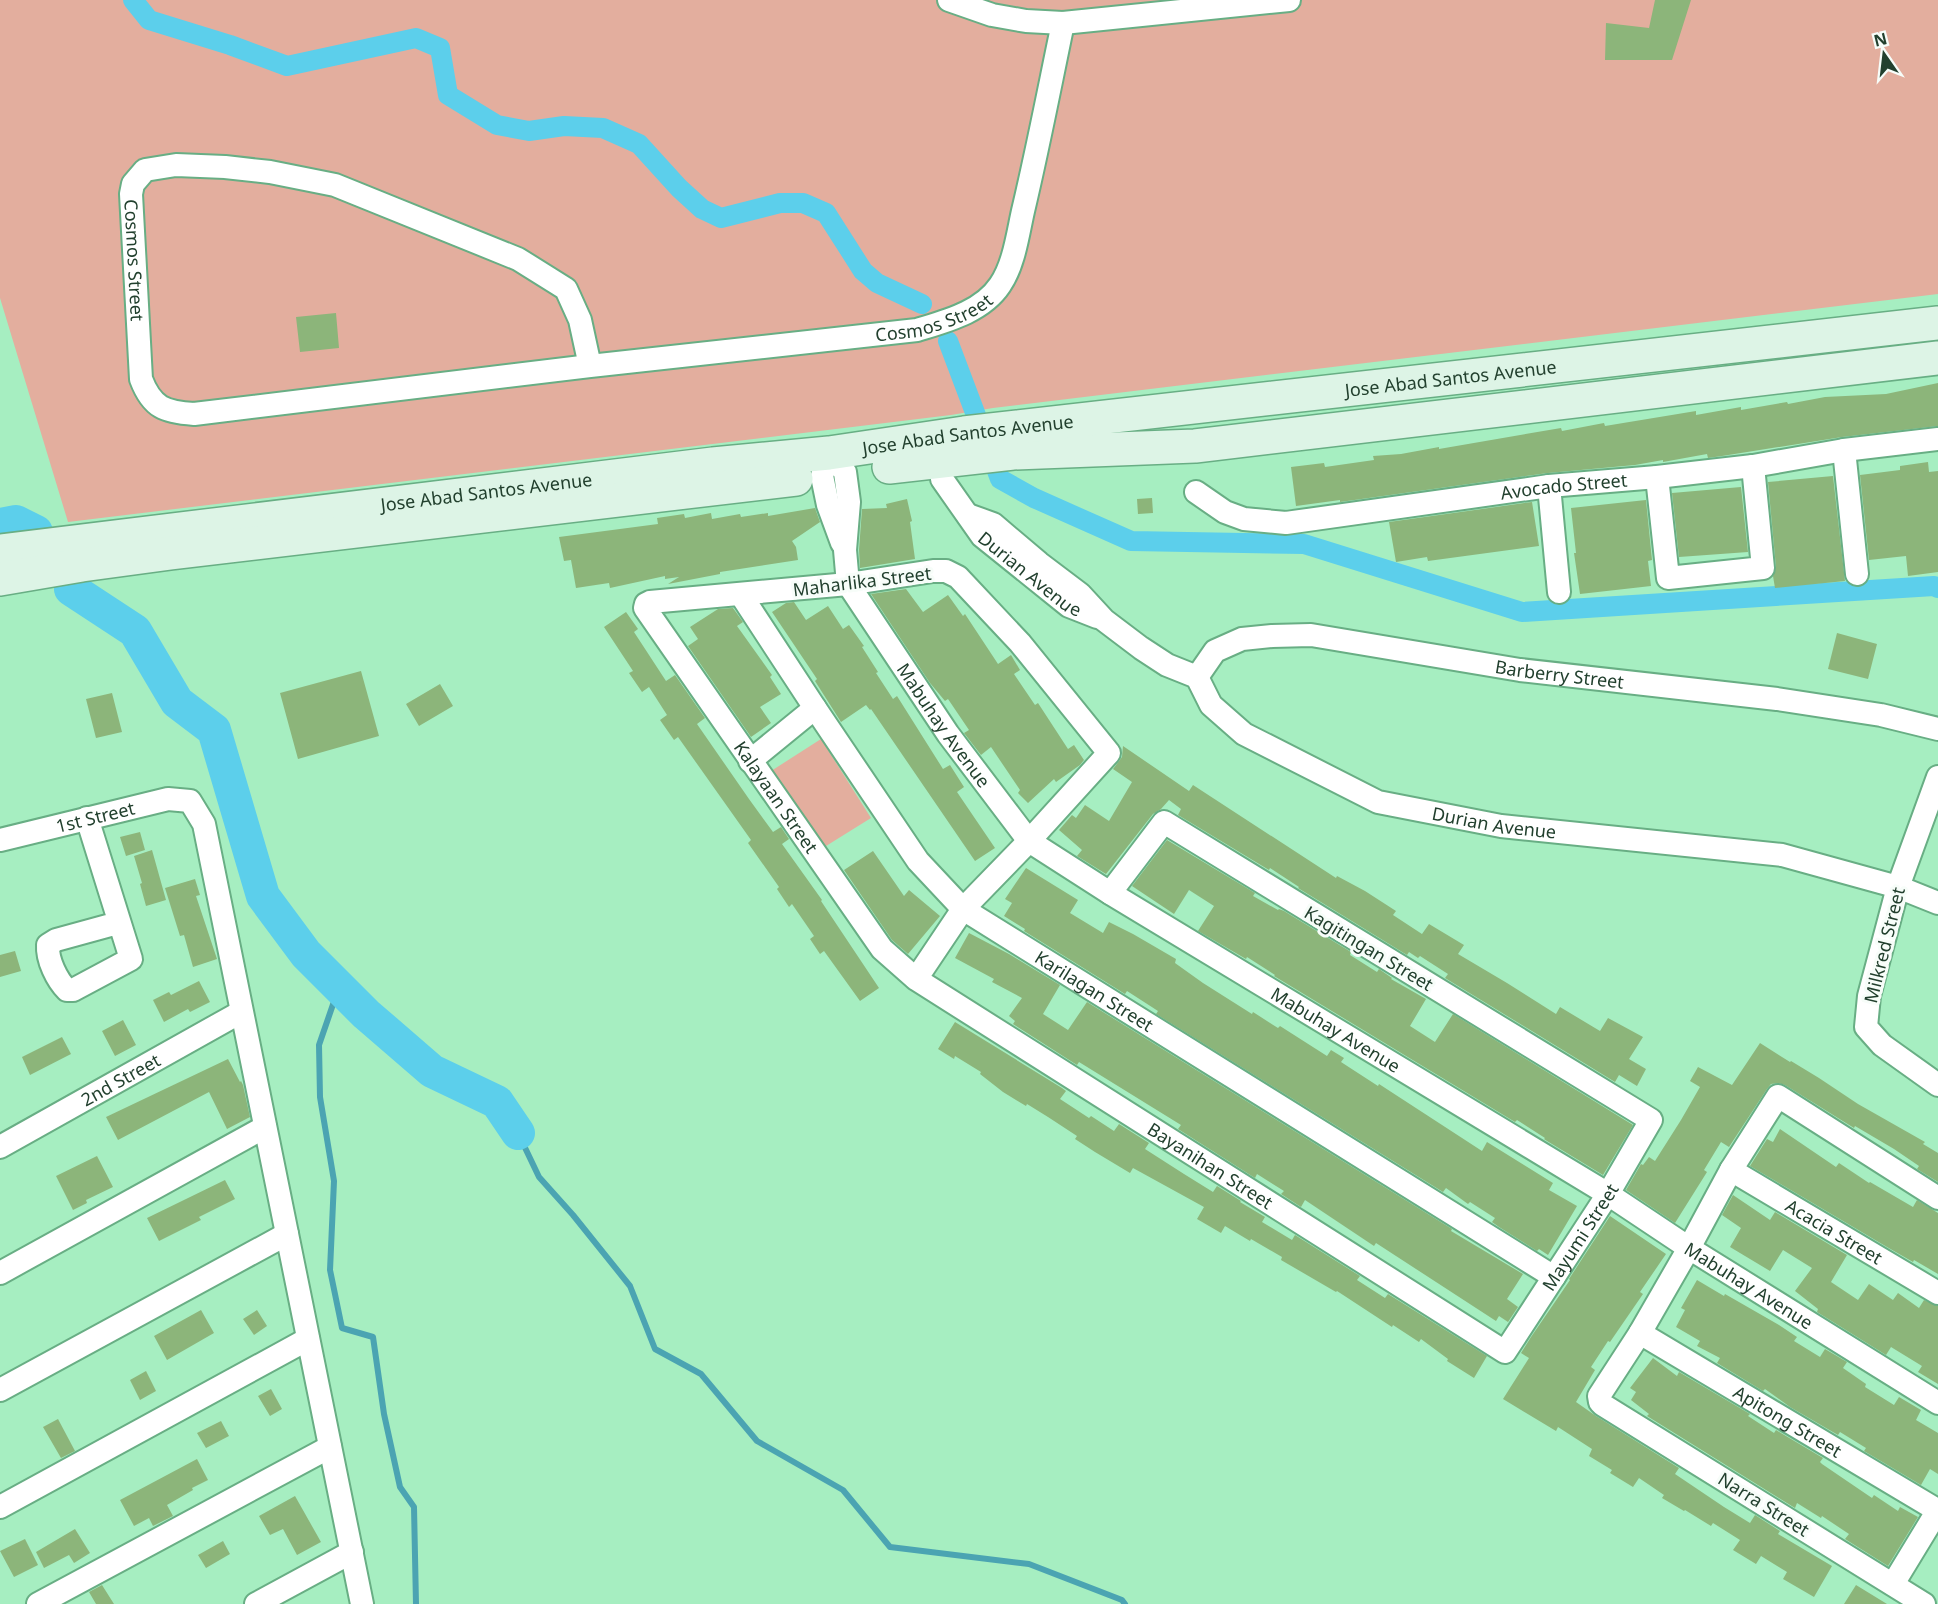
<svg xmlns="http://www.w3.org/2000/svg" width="1938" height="1604" viewBox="0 0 1938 1604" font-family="'Noto Sans',sans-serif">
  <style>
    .green { fill: #e3ae9e }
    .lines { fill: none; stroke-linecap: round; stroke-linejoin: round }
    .stream { stroke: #4ba4b2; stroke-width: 6 }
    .canal { stroke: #5ccfeb; stroke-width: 20 }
    .river { stroke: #5ccfeb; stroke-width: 34 }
    .building { fill: #8cb57a }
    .street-casing { stroke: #68ae84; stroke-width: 26 }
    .secondary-casing { stroke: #68ae84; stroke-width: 36 }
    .street { stroke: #fff; stroke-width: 22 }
    .secondary { stroke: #ddf4e6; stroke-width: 33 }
    .labels { text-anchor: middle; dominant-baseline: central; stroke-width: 6; stroke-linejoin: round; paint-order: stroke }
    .street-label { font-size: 18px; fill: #22402e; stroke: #f7fdf9 }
  </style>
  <rect width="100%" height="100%" fill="#a6eec1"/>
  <path class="green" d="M0,0H1938V294L993,408L951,415L68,522L0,298Z
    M821,739L871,818L818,851L768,773Z"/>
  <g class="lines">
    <path class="stream" d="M339,987L319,1045L320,1097L334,1181L330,1270L342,1328L373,1337L384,1414L400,1487L414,1507L416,1604
      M518,1133L539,1177L573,1215L630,1286L655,1349L701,1374L757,1441L843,1490L890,1547L1029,1564L1122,1600L1125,1604"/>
    <path class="canal" d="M133,0L149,20L230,45L287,66L416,38L440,48L448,95L497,125L529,131L564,126L603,128L639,144L679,188L702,209L721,218L780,203H803L826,213L863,271L877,283L922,304
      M948,341L1000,479L1034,498L1131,541L1304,544L1522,612L1934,586L1938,588"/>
    <path class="river" d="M0,525L16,522L36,532
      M71,589L135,631L177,702L214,730L263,896L306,954L366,1014L432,1071L497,1102L518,1133"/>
  </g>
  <path class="building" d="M1655,0H1691L1672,60H1605L1606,23L1649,28Z
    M336,313L339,348L300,352L296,317Z
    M1938,383V426L1842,437L1722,456L1708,458L1707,454L1663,462V460L1635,465L1548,473L1340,502V500L1296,506L1291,467L1324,463L1325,467L1374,460L1373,456L1401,454L1439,447V449L1561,428L1562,431L1604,423L1605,426L1696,411V415L1741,407V410L1787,402L1788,404L1825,397L1886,394Z
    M1928,462L1929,472L1938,471V572L1908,576L1906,556L1869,560L1860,475L1900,470V466Z
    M1833,476L1845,581L1775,588L1773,576L1776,567L1768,482Z
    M1741,487L1748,552L1679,557L1672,493Z
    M1152,498L1153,513L1138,514L1137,499Z
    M907,499L912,521L910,522L915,559L860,568L859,550L862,509L887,508L886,504Z
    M1646,500L1652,560L1648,561L1651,586L1580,594L1574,553H1576L1571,508Z
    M1532,502L1539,546L1428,561L1427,557L1396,562L1389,522Z
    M815,508L820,522L792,541L796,547L798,560L720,572V574L668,584L679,577L665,579V576L610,588L609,583L576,588L571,560L564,561L559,537L658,524L657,518L684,514L685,518L711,513L712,519L740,514L741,517L768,513V516Z
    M906,589L923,612L948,595L963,616L965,614L998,664L1011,655L1020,670L1014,674L1035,705L1038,703L1068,749L1074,745L1084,760L1080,765L1056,782L1054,779L1028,803L1018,793L1020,790L991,747L981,755L964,733L969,730L948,699L945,701L930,683L871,594Z
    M794,602L806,620L828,606L843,629L849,625L864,646L862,647L878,672L876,673L893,699L897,696L943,769L950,765L964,787L957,792L995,848L975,861L871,709L870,710L866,705L841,722L815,681L817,679L772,612L786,603Z
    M733,608L743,622L737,626L772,675L770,677L781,694L760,707L771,723L751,737L688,646L698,639L690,627L718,609Z
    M626,612L638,629L634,632L666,681L675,675L705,718L697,724L749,799L773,832L781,827L789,839L782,844L822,900L821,901L879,988L860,1001L824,951L820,954L810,939L814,936L792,904L789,907L777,889L779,887L748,843L751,840L678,737L674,740L660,720L667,715L649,687L642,692L629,673L633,671L604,627Z
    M1837,633L1877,644L1868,679L1828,669Z
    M361,671L379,736L298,759L280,693Z
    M440,684L453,706L419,726L406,704Z
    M112,693L122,732L96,738L86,699Z
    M1123,746L1189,791L1193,785L1336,878L1337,876L1365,891L1396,911L1393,915L1422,934L1429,924L1464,945L1458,954L1507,983L1556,1014L1560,1007L1600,1031L1608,1018L1643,1037L1629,1059L1646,1069L1637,1086L1619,1075L1615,1082L1445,978L1448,974L1420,956L1418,958L1409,952L1407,955L1298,888L1299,887L1270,868L1269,870L1178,815L1181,809L1169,800L1161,809L1153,814L1106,874L1077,856L1082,850L1059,830L1072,815L1076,818L1085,805L1109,821L1132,782L1113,769L1122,757Z
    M140,832L145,850L126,856L120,837Z
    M1167,840L1255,893L1253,896L1278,910L1279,909L1284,911L1351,952L1350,955L1377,972L1379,969L1392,978L1391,979L1426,999L1410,1026L1435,1042L1453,1014L1633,1125L1603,1175L1547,1141L1544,1139L1545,1138L1517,1120L1515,1122L1274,976L1275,975L1247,957L1246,959L1198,931L1214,906L1189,890L1174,914L1132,886Z
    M152,850L166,900L146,906L140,884L142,883L134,856Z
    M873,851L904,896L909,890L940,916L908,954L892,940L844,870Z
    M1026,868L1078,900L1070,913L1103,933L1109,922L1133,934L1176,959L1175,963L1203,983L1252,1014L1253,1012L1278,1028L1280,1026L1327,1056L1331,1050L1344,1058L1341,1062L1378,1086L1379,1084L1482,1151L1487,1142L1553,1183L1549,1190L1577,1206L1548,1255L1539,1249L1537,1251L1499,1227L1492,1222L1495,1218L1470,1202L1468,1204L1446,1188L1443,1192L1156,1014L1158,1011L1127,991L1125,994L1024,931L1025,929L1004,916L1012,903L1005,899Z
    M195,879L200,895L196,896L217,959L193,967L184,935L180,936L165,888Z
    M969,933L1009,954L1060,985L1043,1014L1068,1030L1087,1002L1452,1229L1451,1231L1523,1274L1507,1299L1518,1307L1508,1322L1499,1316L1496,1321L1376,1243L1374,1246L1305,1200L1301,1207L1281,1194L1284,1191L1257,1174L1255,1178L1178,1129L1181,1125L1079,1062L1077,1065L1013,1024L1015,1021L1009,1016L1022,998L992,982L994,979L955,958Z
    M15,951L21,971L0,977V955Z
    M199,981L210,1002L190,1012L188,1009L164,1022L153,1000L169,992L171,995Z
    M123,1020L136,1045L115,1056L102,1031Z
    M955,1022L1062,1088L1066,1091L1060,1099L1089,1118L1091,1116L1114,1131L1119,1124L1149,1143L1145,1149L1184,1174L1213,1192L1217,1186L1241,1201L1240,1202L1265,1217L1262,1222L1292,1240L1295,1235L1360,1276L1357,1280L1385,1298L1388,1294L1487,1356L1474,1378L1447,1361L1448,1359L1421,1339L1419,1342L1393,1325L1392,1327L1337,1291L1336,1292L1281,1260L1282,1257L1251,1239L1250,1241L1225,1226L1221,1233L1197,1219L1204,1207L1133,1168L1130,1173L1095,1152L1075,1139L1077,1136L1048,1117L1027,1104L1026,1106L1003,1092L980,1074L981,1072L955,1056L954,1059L938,1049Z
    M62,1037L71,1054L30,1075L22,1057Z
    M1760,1043L1790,1062L1791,1061L1819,1078L1858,1104L1925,1142L1923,1144L1938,1153V1182L1917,1169L1919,1166L1894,1149L1855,1126L1854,1128L1785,1085L1778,1083L1771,1084L1767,1089L1729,1147L1721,1142L1704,1170L1707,1172L1675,1223L1626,1190L1641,1164L1643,1165L1649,1157L1655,1161L1681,1120L1700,1087L1690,1081L1698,1067L1732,1085Z
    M228,1059L240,1082L241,1081L243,1085L250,1117L227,1129L209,1092L118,1140L106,1117Z
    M1780,1129L1836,1167L1839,1163L1869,1183L1870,1182L1913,1207L1917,1200L1938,1213V1274L1914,1260L1913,1262L1887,1247L1750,1166L1767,1139L1773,1142Z
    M97,1156L113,1187L86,1200L87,1203L73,1210L56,1176Z
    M225,1180L235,1199L199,1217L201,1220L159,1241L147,1218Z
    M1733,1195L1770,1220L1775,1212L1847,1255L1831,1282L1858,1300L1869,1284L1893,1300L1898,1293L1919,1308L1924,1300L1938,1306V1384L1918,1372L1922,1366L1891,1347L1886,1355L1817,1312L1818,1309L1795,1291L1812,1268L1783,1250L1770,1271L1730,1247L1741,1228L1722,1215Z
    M1610,1216L1666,1254L1640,1292L1643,1294L1610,1342L1608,1341L1591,1367L1595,1370L1576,1402L1596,1416L1679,1468L1675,1474L1724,1507L1750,1523L1755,1515L1780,1531L1778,1534L1832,1566L1814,1597L1783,1579L1787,1572L1761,1556L1756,1564L1733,1550L1740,1540L1713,1523L1711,1526L1685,1510L1684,1511L1662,1498L1664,1495L1639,1478L1633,1487L1610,1473L1612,1470L1589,1456L1592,1449L1558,1427L1556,1431L1503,1399L1529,1358L1521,1353L1531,1337L1570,1280L1569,1279Z
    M1697,1280L1724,1296L1725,1294L1779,1325L1797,1337L1794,1341L1820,1357L1825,1349L1847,1362L1843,1368L1866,1384L1865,1387L1894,1405L1899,1397L1921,1410L1916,1420L1938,1433V1474L1930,1469L1921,1485L1864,1451L1866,1448L1840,1432L1838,1435L1790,1407L1765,1389L1763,1391L1717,1363L1720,1358L1697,1346L1700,1341L1676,1327L1685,1310L1681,1308Z
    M201,1310L214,1333L167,1360L154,1336Z
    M257,1310L267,1326L254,1335L243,1319Z
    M1653,1358L1677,1376L1679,1372L1750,1414L1748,1416L1774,1433L1776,1430L1823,1458L1820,1462L1822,1464L1872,1498L1874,1495L1898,1511L1900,1507L1918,1517L1888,1566L1845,1539L1849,1534L1822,1516L1821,1518L1797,1503L1795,1508L1647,1416L1649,1414L1631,1400L1636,1392L1630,1388Z
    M146,1371L156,1391L140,1400L130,1380Z
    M271,1389L282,1409L270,1416L258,1396Z
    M58,1419L75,1451L61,1458L43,1427Z
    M221,1421L229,1436L206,1448L197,1433Z
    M197,1459L208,1480L192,1488L193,1490L167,1505L173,1516L153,1526L149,1518L134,1526L120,1500Z
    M295,1496L321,1542L297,1555L283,1529L270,1535L259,1516Z
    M75,1529L90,1553L74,1563L69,1555L44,1568L36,1552Z
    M25,1539L38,1565L14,1577L0,1551Z
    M223,1541L230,1554L206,1568L198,1555Z
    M102,1585L114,1604H96L89,1592Z
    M1856,1585L1887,1604H1844Z"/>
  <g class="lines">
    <g class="street-casing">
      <g id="street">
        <path d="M949,0L992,15L1026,21L1063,23L1289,0"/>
        <path id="s1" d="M590,366L580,320L566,289L518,259L335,185L270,172L225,167L176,165L145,170L133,184L131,194L141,379C152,408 165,412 194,414L590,366L917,330C946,321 982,312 1000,285C1014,265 1018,233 1023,211C1038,148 1050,85 1063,23"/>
        <path id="s2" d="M940,448L942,479L982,536L1069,606L1097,617"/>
        <path d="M1844,450L1857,574"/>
        <path id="s3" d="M829,453L845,472L849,502L845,550L848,584L948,734L1029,841L1110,893L1608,1194L1689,1248L1938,1403"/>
        <path d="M829,453L822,476L828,505L842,543"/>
        <path d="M1657,477L1668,578L1763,568L1753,466"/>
        <path d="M1549,486L1559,592"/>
        <path id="s4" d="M1196,492L1225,512L1244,519L1286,523L1549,486L1657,477L1753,466L1844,450L1938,439"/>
        <path id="s5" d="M968,515L993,524L1039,563L1080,594L1104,620L1141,648L1167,665L1197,677L1211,705L1244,734L1378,802L1501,826L1782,855L1898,887L1938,903"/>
        <path id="s6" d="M741,595L815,708L918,861L963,909L1554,1277"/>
        <path id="s7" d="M1197,677L1215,651L1242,639L1272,636L1311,635L1520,670L1777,699L1881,715L1938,729"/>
        <path d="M750,761L815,708"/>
        <path d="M1938,777L1898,887L1869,996L1866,1027L1882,1045L1938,1085"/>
        <path d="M87,818L131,959L73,990H67C57,980 47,960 48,945L56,940L118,923"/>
        <path id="s8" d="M0,840L168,799L190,801L204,824L362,1604"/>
        <path id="s9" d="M916,979L963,909L1029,841L1109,753L1020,643L958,577L946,571H933L848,584L650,602L646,604L645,608L882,949L916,979L1505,1352L1608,1194L1651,1120L1164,822L1110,893"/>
        <path id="s10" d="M0,1147L241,1012"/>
        <path id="s11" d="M1731,1170L1938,1293"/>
        <path d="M0,1273L265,1127"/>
        <path id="s12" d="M1640,1333L1937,1510"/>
        <path d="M0,1390L287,1234"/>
        <path d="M0,1507L308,1339"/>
        <path d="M1893,1584L1938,1510"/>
        <path d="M38,1604L330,1447"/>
        <path d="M256,1604L352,1552"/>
        <path d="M1924,1604L1603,1405L1600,1402L1599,1396L1640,1333L1689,1248L1731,1170L1778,1096L1938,1198"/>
      </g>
    </g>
    <g class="secondary-casing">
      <g id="secondary">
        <path d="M889,467L1013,453L1195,446L1938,358"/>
        <path id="s13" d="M0,551L713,464L829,453L964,433L1938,323"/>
        <path d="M0,579L82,565L171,553L796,479"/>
      </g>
    </g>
    <use href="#street" class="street"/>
    <use href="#secondary" class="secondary"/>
  </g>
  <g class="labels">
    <g class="street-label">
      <text stroke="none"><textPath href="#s1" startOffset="622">Cosmos Street</textPath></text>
      <text stroke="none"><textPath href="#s1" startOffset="1557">Cosmos Street</textPath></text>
      <text stroke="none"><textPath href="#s13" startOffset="1461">Jose Abad Santos Avenue</textPath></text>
      <text stroke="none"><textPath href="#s13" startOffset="975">Jose Abad Santos Avenue</textPath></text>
      <text stroke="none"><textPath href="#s4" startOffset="378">Avocado Street</textPath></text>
      <text stroke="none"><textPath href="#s13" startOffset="490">Jose Abad Santos Avenue</textPath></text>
      <text stroke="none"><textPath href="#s2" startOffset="162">Durian Avenue</textPath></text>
      <text transform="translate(862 581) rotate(-7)">Maharlika Street</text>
      <text stroke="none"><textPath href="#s7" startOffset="382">Barberry Street</textPath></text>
      <text stroke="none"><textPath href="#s3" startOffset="308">Mabuhay Avenue</textPath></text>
      <text stroke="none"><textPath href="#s9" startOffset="1080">Kalayaan Street</textPath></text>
      <text stroke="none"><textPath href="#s8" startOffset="98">1st Street</textPath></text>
      <text stroke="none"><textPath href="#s5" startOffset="627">Durian Avenue</textPath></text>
      <text transform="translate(1884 945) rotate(-76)">Milkred Street</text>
      <text transform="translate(1369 948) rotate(31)">Kagitingan Street</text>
      <text stroke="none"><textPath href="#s6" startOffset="540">Karilagan Street</textPath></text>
      <text stroke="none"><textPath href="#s3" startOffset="812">Mabuhay Avenue</textPath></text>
      <text stroke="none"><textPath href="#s10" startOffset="138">2nd Street</textPath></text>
      <text stroke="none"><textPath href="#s9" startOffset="1659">Bayanihan Street</textPath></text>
      <text stroke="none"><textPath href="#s11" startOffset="120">Acacia Street</textPath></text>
      <text stroke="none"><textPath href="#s9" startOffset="2145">Mayumi Street</textPath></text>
      <text stroke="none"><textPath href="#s3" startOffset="1298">Mabuhay Avenue</textPath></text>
      <text stroke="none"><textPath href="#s12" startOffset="172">Apitong Street</textPath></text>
      <text transform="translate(1764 1504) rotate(32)">Narra Street</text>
    </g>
  </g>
  <g transform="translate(1884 54) rotate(346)" stroke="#f7fdf9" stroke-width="4.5" paint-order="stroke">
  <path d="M0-4.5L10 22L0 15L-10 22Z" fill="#22402e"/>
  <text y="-9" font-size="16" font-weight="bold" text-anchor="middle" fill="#22402e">N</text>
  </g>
</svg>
